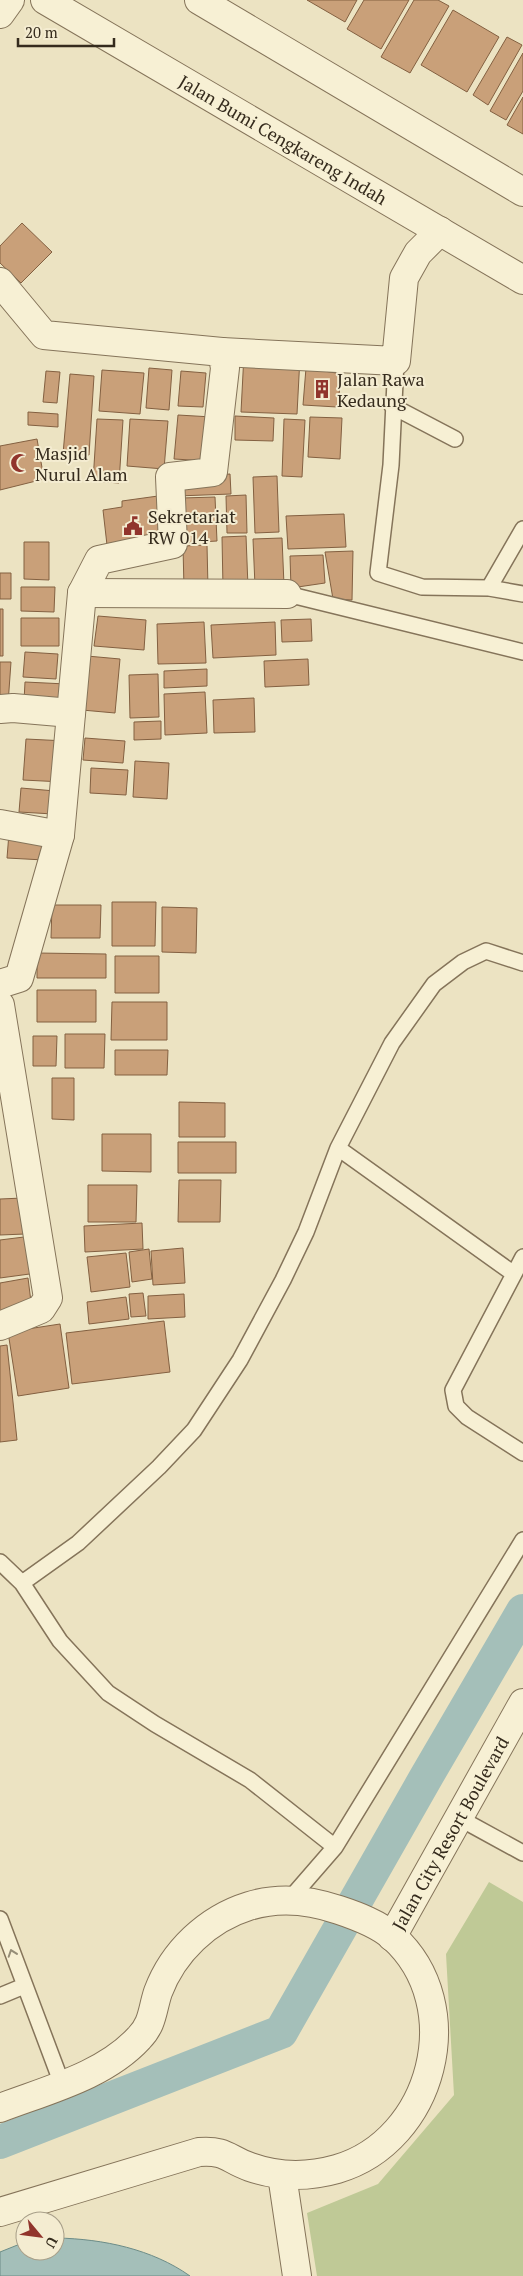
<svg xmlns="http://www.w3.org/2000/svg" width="523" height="2276" viewBox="0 0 523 2276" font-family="'PT Serif',serif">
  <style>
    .green { fill: #bfc996 }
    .water { fill: #a4bfb9; stroke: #6c8c87 }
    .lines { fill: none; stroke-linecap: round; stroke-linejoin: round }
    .canal { stroke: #a4bfb9; stroke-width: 34 }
    .building { fill: #c9a079; stroke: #836041 }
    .lane-casing { stroke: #85745a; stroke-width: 18 }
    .street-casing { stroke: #85745a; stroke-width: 30 }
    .lane { stroke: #f7f0d4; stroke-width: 15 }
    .street { stroke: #f7f0d4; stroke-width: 28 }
    .oneway { stroke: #968e78 }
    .labels { text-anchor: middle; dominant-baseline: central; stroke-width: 4; stroke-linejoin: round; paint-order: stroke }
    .street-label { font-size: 18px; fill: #352b1d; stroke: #f4ecd1 }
    .poi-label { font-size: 18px; fill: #352b1d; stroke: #f4ecd1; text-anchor: start }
  </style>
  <rect width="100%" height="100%" fill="#ece3c2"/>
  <path class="green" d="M489,1882L523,1902V2276H317L307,2213L378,2184L454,2095L446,1954Z"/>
  <path class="water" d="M57,2238C103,2239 152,2249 190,2276H0V2252L25,2242V2251H55V2239Z"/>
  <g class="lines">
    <path class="canal" d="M0,2142L281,2032L425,1779L523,1611"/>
  </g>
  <path class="building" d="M307,0H357L345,22Z
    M364,0H409L381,49L347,29Z
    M414,0H438L449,6L410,73L381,57Z
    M453,10L499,37L467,92L421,65Z
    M507,37L522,45L488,105L473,95Z
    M523,53V91L506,120L490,111Z
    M523,97V134L507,125Z
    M22,223L52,252L21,283L0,263V246Z
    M244,354L300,357L297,414L241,412Z
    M149,368L172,370L169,410L146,408Z
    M306,368L342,374L337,407L303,405Z
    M102,370L144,373L140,414L99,411Z
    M46,371L60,372L57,403L43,402Z
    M181,371L206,373L203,407L178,406Z
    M70,374L94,376L89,455L63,454Z
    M28,412L58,414V427L28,425Z
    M178,415L212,417L208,461L174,459Z
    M235,416L274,418L273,441L235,440Z
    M310,417L342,418L340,459L308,457Z
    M97,419L123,420L119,483L93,481Z
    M130,419L168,421L164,469L127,466Z
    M284,419L305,420L302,477L282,476Z
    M37,439L44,479L0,490V446Z
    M230,474L231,494L177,496L178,478Z
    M277,476L279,532L255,533L253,477Z
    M246,495L247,533H227L226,496Z
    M158,496L163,542L107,545L103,510L122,507V501Z
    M215,497L217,541L183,543L182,498Z
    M344,514L346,547L288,549L286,516Z
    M246,536L248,587L223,588L222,537Z
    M282,538L284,585L255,586L253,539Z
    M24,542H49V580L24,579Z
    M207,545L208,588L184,589L183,546Z
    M353,551L352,600L333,599L325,552Z
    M323,555L325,583L291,588L290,556Z
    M0,573H11V599H0Z
    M21,587H55L54,612L21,611Z
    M0,609H3V656H0Z
    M98,616L146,620L144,650L94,646Z
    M21,618H59V646H21Z
    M311,619L312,641L282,642L281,620Z
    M204,622L206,663L158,664L157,624Z
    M275,622L276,655L213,658L211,625Z
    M25,652L58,654L56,679L23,677Z
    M87,656L120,659L115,713L82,710Z
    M308,659L309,685L265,687L264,661Z
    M0,662H11L8,704L0,703Z
    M207,669V686L164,688V671Z
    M158,674L159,717L130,718L129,675Z
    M25,682L66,684L65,704L24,701Z
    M205,692L207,733L165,735L164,694Z
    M254,698L255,732L214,733L213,700Z
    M161,721V739L134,740V722Z
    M85,738L125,741L123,763L83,760Z
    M26,739L66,741L63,782L23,780Z
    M135,761L169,763L167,799L133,797Z
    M91,768L128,770L126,795L90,793Z
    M21,788L55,791L53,814L19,812Z
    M9,833L46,835L44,860L7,858Z
    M112,902H156L155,946H112Z
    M52,905H101L100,938H51Z
    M162,907L197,908L196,953L162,952Z
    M37,953L106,954V978H37Z
    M115,956H159V993H115Z
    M37,990H96V1022H37Z
    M112,1002H167V1040H111Z
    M65,1034H105L104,1068H65Z
    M33,1036H57L56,1066H33Z
    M115,1050H168L167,1075H115Z
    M52,1078H74V1120L52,1119Z
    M179,1102L225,1103V1137H179Z
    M102,1134H151V1172L102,1171Z
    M178,1142H236V1173H178Z
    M179,1180H221L220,1222H178Z
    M88,1185H137L136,1222H88Z
    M23,1198L25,1234L0,1235V1199Z
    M142,1223L143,1249L85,1252L84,1226Z
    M32,1236L37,1273L0,1278V1240Z
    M183,1248L185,1283L153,1285L151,1251Z
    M149,1249L152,1279L132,1282L129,1252Z
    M126,1253L130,1287L91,1292L87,1257Z
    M28,1278L32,1310L0,1317V1283Z
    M143,1293L146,1316L131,1317L129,1294Z
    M184,1294L185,1317L148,1319V1296Z
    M126,1297L129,1319L89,1324L87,1302Z
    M164,1321L170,1372L72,1384L66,1333Z
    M60,1324L69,1388L18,1396L8,1332Z
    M7,1345L17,1440L0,1442V1346Z"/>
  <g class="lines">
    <g class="lane-casing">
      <path id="lane" d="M396,361L391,465L378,573L422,587L489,588L523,594
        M392,406L455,439
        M489,588L523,529
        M287,594L523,652
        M338,1148L514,1274
        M523,1257L453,1390L456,1406L467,1417L523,1453
        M0,1562L22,1583L60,1641L108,1693L155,1724L250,1780L335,1847
        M22,1583L78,1543L159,1467L194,1430L240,1360L283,1280L306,1232L338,1148L392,1043L434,984L463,962L486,951L523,963
        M459,1818L523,1853
        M289,1900L335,1847L523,1540
        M0,1919L62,2084
        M0,1996L24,1986"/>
    </g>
    <g class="street-casing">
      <g id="street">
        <path id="s1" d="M45,0L523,280"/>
        <path d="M199,0L523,192"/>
        <path d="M0,14L10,0"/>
        <path d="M0,282L44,335L222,352L225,368L213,472L170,477L173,544L99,560L82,593L60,835L19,978L0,984"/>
        <path d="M222,352L396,361L404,278L418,253L440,231"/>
        <path d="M82,593L287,594"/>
        <path d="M0,709L13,708L71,713"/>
        <path d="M0,824L60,835"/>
        <path d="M0,1005L48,1298L41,1309L0,1326"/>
        <path id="s2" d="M392,1937L523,1703"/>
        <path d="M0,2108C47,2090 104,2076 139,2038C153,2024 152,2010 158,1992C173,1952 207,1919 249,1906C278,1897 310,1900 339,1910C357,1916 379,1924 393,1937C469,2006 433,2141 337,2169C309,2177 278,2177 250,2167C227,2159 227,2150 199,2152L0,2212"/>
        <path d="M282,2175L297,2276"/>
      </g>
    </g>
    <use href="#lane" class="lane"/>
    <use href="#street" class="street"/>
  </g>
  <defs><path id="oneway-chevron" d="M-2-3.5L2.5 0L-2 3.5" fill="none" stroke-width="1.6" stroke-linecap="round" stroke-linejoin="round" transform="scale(1.25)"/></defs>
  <use class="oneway" href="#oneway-chevron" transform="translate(12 1953) rotate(-109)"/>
  <defs>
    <g id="building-bare" transform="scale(1.5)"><path d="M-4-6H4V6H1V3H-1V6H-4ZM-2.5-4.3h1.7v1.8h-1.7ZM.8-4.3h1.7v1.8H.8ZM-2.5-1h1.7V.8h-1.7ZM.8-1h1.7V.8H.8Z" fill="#91342c" stroke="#f4ecd1" stroke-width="2.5" paint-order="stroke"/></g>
    <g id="mosque-bare" transform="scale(1.5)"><path d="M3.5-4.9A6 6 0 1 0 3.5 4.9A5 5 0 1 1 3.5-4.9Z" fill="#91342c" stroke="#f4ecd1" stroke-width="2.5" paint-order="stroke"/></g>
    <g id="civic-bare" transform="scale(1.5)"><path d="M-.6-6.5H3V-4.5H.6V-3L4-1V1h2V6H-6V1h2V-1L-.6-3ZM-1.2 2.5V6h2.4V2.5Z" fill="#91342c" stroke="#f4ecd1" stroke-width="2.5" paint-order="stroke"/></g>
  </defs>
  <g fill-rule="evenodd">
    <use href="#building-bare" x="322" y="389"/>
    <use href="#mosque-bare" x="20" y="463"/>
    <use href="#civic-bare" x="133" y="526"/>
  </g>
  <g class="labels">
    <g class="street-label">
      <text stroke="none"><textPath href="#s1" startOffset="276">Jalan Bumi Cengkareng Indah</textPath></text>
      <text stroke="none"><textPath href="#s2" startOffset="119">Jalan City Resort Boulevard</textPath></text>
    </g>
    <g class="poi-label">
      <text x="337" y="379">Jalan Rawa<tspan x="337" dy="21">Kedaung</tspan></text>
      <text x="35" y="453">Masjid<tspan x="35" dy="21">Nurul Alam</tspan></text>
      <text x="148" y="516">Sekretariat<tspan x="148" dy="21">RW 014</tspan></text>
    </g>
  </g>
  <g transform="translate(40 2236) rotate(119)"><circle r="24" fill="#f4ecd1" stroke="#a89f89"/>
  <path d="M0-4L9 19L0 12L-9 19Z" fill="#91342c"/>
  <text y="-8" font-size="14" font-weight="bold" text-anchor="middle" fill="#352b1d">U</text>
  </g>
  <path d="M18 38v8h96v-8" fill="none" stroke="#352b1d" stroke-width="2.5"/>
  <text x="25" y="38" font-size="15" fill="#352b1d" stroke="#f4ecd1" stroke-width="4" paint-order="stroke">20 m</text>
</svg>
